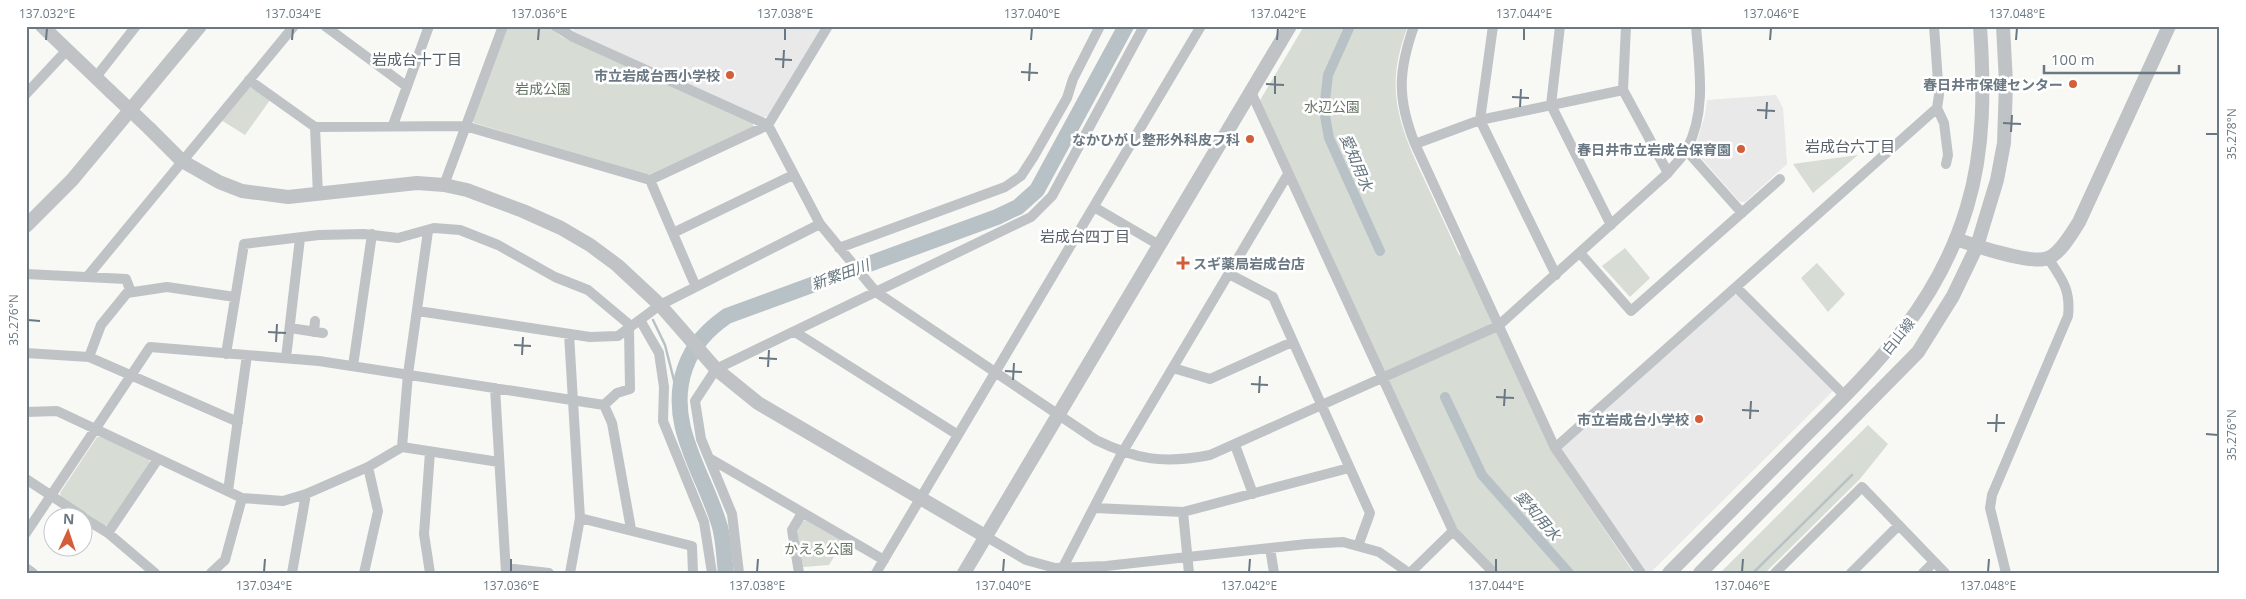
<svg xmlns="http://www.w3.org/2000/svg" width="2246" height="599" viewBox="0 0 2246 599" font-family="'Open Sans','Noto Sans JP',sans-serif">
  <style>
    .built { fill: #e8e9e8 }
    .green { fill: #d7dcd5 }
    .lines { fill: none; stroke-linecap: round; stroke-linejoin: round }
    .stream { stroke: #b8c2c6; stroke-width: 2.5 }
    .canal { stroke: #b8c2c6; stroke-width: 10 }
    .river { stroke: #b8c2c6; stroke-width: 16 }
    .minor { stroke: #bfc3c6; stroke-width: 10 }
    .tertiary { stroke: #bfc3c6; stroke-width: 14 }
    .tertiary-bridge { stroke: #bfc3c6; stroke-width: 14 }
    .ticks { fill: none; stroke: #6a7883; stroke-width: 2 }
    .poi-dot { fill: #d35f3a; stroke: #fff; stroke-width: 2 }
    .labels { text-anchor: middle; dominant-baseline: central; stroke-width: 5; stroke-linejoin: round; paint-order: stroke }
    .poi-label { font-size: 14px; font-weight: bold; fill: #6a7883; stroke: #fff; text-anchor: end }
    .park-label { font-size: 14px; fill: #677664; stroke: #fff }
    .street-label { font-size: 14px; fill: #6a7883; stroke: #fff }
    .neighbourhood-label { font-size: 15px; fill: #576169; stroke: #fff }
    .water-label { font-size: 15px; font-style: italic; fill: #66777f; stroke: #fff }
    .neatline { fill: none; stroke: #6a7883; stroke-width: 2 }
    .ticks-label { font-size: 12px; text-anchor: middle; fill: #6a7883 }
  </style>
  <rect width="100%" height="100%" fill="#f8f8f5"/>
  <path class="built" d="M575,26H823L768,116L763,118L575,33L573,29Z
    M1776,95L1783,108L1787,164L1745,202H1740L1696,152V145L1705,115L1707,100Z
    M1733,295H1738L1833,391L1650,573H1646L1562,451V447Z"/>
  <path class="green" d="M507,26H547L562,37L753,123V127L651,174H646L474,123L472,119Z
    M1304,26H1408C1384,87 1398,123 1424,179C1436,205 1448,230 1459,255L1462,256L1552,452L1634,573H1501L1456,527L1259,102Z
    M251,87L270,100L245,135L221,120L247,88Z
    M1858,155L1813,193L1793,164Z
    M1625,248L1650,278L1630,297L1602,266Z
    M1817,263L1845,294L1828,312L1801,278Z
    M1868,425L1888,444L1860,479L1765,573H1720Z
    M97,437H101L149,459L150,463L108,525L104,526L61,497L60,493Z
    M806,520L843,542L829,565L803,567L797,532L802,521Z"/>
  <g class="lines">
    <path class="stream" d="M653,320L665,345L678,396
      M1753,573L1852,475"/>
    <path class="canal" d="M1350,26L1328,75L1324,110L1329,138L1380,251
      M1445,397L1482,475L1569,573"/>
    <path class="river" d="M726,573C724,558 724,542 720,527C705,474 665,425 685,368C693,345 707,330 727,316L997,217L1018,207L1037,190L1126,26"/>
    <path class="minor" d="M325,26L406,86
      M555,26L573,37L768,125L820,224L876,292L1096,440C1137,460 1164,464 1210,455L1498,326L1668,173C1674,165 1683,157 1687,149C1707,110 1699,67 1696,26
      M1414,26C1398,71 1397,99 1415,144L1555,448L1641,573
      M1493,26L1480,120L1556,275
      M1560,26L1551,105L1611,225
      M1626,26L1623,90L1668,173
      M1934,26L1939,95L1937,108L1944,123L1948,155L1946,164
      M96,77L136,26
      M249,80L315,127L465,126L650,180L696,287
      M1251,92L1453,531L1494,573
      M26,94L67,50
      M393,125L429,26
      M315,127L318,195
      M1415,144L1480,120L1623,90
      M1686,150L1742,213
      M650,180L768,125L828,26
      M444,185L503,26
      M1094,207L1159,245
      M673,233L793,175
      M839,248L1005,187L1021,176L1034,156L1067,98L1073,79L1100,26
      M1580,253L1631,311L1780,179
      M26,274L126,279L131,292
      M1229,274L1273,297L1370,513L1358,546
      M87,277L294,26
      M1736,287L1845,396
      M418,311L590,337L618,336L660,305L820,224
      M640,320L659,353L664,387L663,421L704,522L712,573
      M290,328L323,333
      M314,332L315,321
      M795,332L958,435
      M569,334L580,518L570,573
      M26,353L89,357L238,422
      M226,354L244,244L319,235L364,234L398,238L434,228L460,230L498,245L555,277L588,290L631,326
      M89,357L101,325L127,293L167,287L235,297
      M286,358L300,238
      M353,366L372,234
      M1173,368L1210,379L1292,342
      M495,388L506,573
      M604,405L617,393L630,389L629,329
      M26,412L57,411L242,498L283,501L306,494L368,467L402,447L499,462
      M1235,445L1253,494
      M402,447L408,374L428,231
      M1555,448L1937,108
      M430,452L424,534L430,573
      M709,458L884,560
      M26,479L82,516
      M228,491L247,355
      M1094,508L1183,512L1349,468
      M1183,512L1189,573
      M82,517L108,533L155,573
      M580,518L692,546L693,573
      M26,533L150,347L319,361L604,405L612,423L631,529
      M108,533L158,459
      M985,536L1026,560L1055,568L1106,566L1307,544L1343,542L1379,552L1409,573
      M1270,548L1274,573
      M26,568L33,573
      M506,568L549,573
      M211,573L225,560L242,498
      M292,573L306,494
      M364,573L378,511L368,467
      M739,573L732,514L701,439L695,401L716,369L1031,217L1052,196L1144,26
      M799,573L792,530L802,513
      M876,573L1201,26
      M1060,573L1122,453L1288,174
      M1410,573L1453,531
      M1775,573L1862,487L1945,573
      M1851,573L1899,525
      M1923,573L1934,562
      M2006,573L1990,508L1992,495L2068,316C2071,290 2062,279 2048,258"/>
    <path class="tertiary" d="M42,26L111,92
      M150,129L182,161L219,182L242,191L288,197L417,183L444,185L467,190L523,211L561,228L590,245L617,265L660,305L716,369L758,403L985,536
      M26,226L72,180L200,26
      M1956,239C1973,245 2032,265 2048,258C2060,254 2072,233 2079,222L2169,26
      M964,573L1290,26
      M1669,573C1713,529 1756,485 1800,441C1872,369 1937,308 1967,207C1985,148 1984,86 1980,26
      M1700,573L1918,352L1953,296L1977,246L1997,180L2004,143L2006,83L2003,26"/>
    <path class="tertiary-bridge" d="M111,92L150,129"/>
  </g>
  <path class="ticks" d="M46,40L47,28M292,40L293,28M538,40L539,28M785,40V28M1031,40L1032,28M1277,40L1278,28M1524,40V28M1770,40L1771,28M2016,40L2017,28M775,59L792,60M783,68L784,50M1021,72L1038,73M1029,81L1030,63M1266,84L1284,85M1275,94V76M1512,97L1529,98M1520,107L1521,89M1757,110L1775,111M1766,119L1767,102M2003,123L2021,124M2011,132L2012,115M2206,134H2218M28,320L40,321M268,332L286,333M276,342L277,324M514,345L531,346M522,355L523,337M759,358L777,359M768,367L769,350M1005,371L1022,372M1013,380L1014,363M1251,384L1268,385M1259,393L1260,376M1496,397L1514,398M1504,406L1505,389M1742,410L1759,411M1750,419L1751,401M1987,423H2005M1996,432L1997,414M2206,434L2218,435M264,572L265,559M511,572V559M757,572L758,559M1003,572L1004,559M1249,572L1250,559M1496,572V559M1742,572L1743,559M1988,572L1989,559"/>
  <g class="poi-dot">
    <circle cx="730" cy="75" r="5"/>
    <circle cx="2073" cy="84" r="5"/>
    <circle cx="1250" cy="139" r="5"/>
    <circle cx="1741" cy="149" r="5"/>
    <path d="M1180.5 255.5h5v5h5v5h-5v5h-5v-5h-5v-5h5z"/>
    <circle cx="1699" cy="419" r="5"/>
  </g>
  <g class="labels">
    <g class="poi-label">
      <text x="720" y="75">市立岩成台西小学校</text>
      <text x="2063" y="84">春日井市保健センター</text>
      <text x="1240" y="139">なかひがし整形外科皮フ科</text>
      <text x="1731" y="149">春日井市立岩成台保育園</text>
      <text x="1193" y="263" text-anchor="start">スギ薬局岩成台店</text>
      <text x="1689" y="419">市立岩成台小学校</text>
    </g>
    <g class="park-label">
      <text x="543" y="88">岩成公園</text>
      <text x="1332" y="106">水辺公園</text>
      <text x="819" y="548">かえる公園</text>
    </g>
    <g class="street-label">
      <text transform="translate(1898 336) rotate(-51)">白山線</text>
    </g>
    <g class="neighbourhood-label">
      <text x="417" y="59">岩成台十丁目</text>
      <text x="1850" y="146">岩成台六丁目</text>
      <text x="1085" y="236">岩成台四丁目</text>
    </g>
    <g class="water-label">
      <text transform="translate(1357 162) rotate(67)">愛知用水</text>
      <text transform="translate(840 274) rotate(-20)">新繁田川</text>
      <text transform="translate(1538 515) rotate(49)">愛知用水</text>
    </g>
  </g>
  <rect width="2246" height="599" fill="none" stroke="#ffffff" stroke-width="55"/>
  <g transform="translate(68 532) rotate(3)"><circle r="24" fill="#ffffff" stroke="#c3c9cd"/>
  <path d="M0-4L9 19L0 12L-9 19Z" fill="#d35f3a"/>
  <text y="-8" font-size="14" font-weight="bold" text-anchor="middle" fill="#6a7883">N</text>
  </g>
  <path d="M2044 65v8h135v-8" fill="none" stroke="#6a7883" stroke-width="2.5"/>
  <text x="2051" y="65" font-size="15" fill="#6a7883" stroke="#ffffff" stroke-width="4" paint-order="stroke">100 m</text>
  <rect x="28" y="28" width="2190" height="544" class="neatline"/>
  <g class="ticks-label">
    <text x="47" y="18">137.032°E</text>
    <text x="293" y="18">137.034°E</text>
    <text x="539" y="18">137.036°E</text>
    <text x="785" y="18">137.038°E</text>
    <text x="1032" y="18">137.040°E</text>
    <text x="1278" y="18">137.042°E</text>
    <text x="1524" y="18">137.044°E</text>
    <text x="1771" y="18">137.046°E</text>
    <text x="2017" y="18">137.048°E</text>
    <text transform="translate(2232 134) rotate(-90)" y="4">35.278°N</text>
    <text transform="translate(14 320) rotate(-90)" y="4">35.276°N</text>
    <text transform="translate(2232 435) rotate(-90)" y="4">35.276°N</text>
    <text x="264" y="590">137.034°E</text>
    <text x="511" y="590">137.036°E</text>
    <text x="757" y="590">137.038°E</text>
    <text x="1003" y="590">137.040°E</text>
    <text x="1249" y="590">137.042°E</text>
    <text x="1496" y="590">137.044°E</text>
    <text x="1742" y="590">137.046°E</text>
    <text x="1988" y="590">137.048°E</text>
  </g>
</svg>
